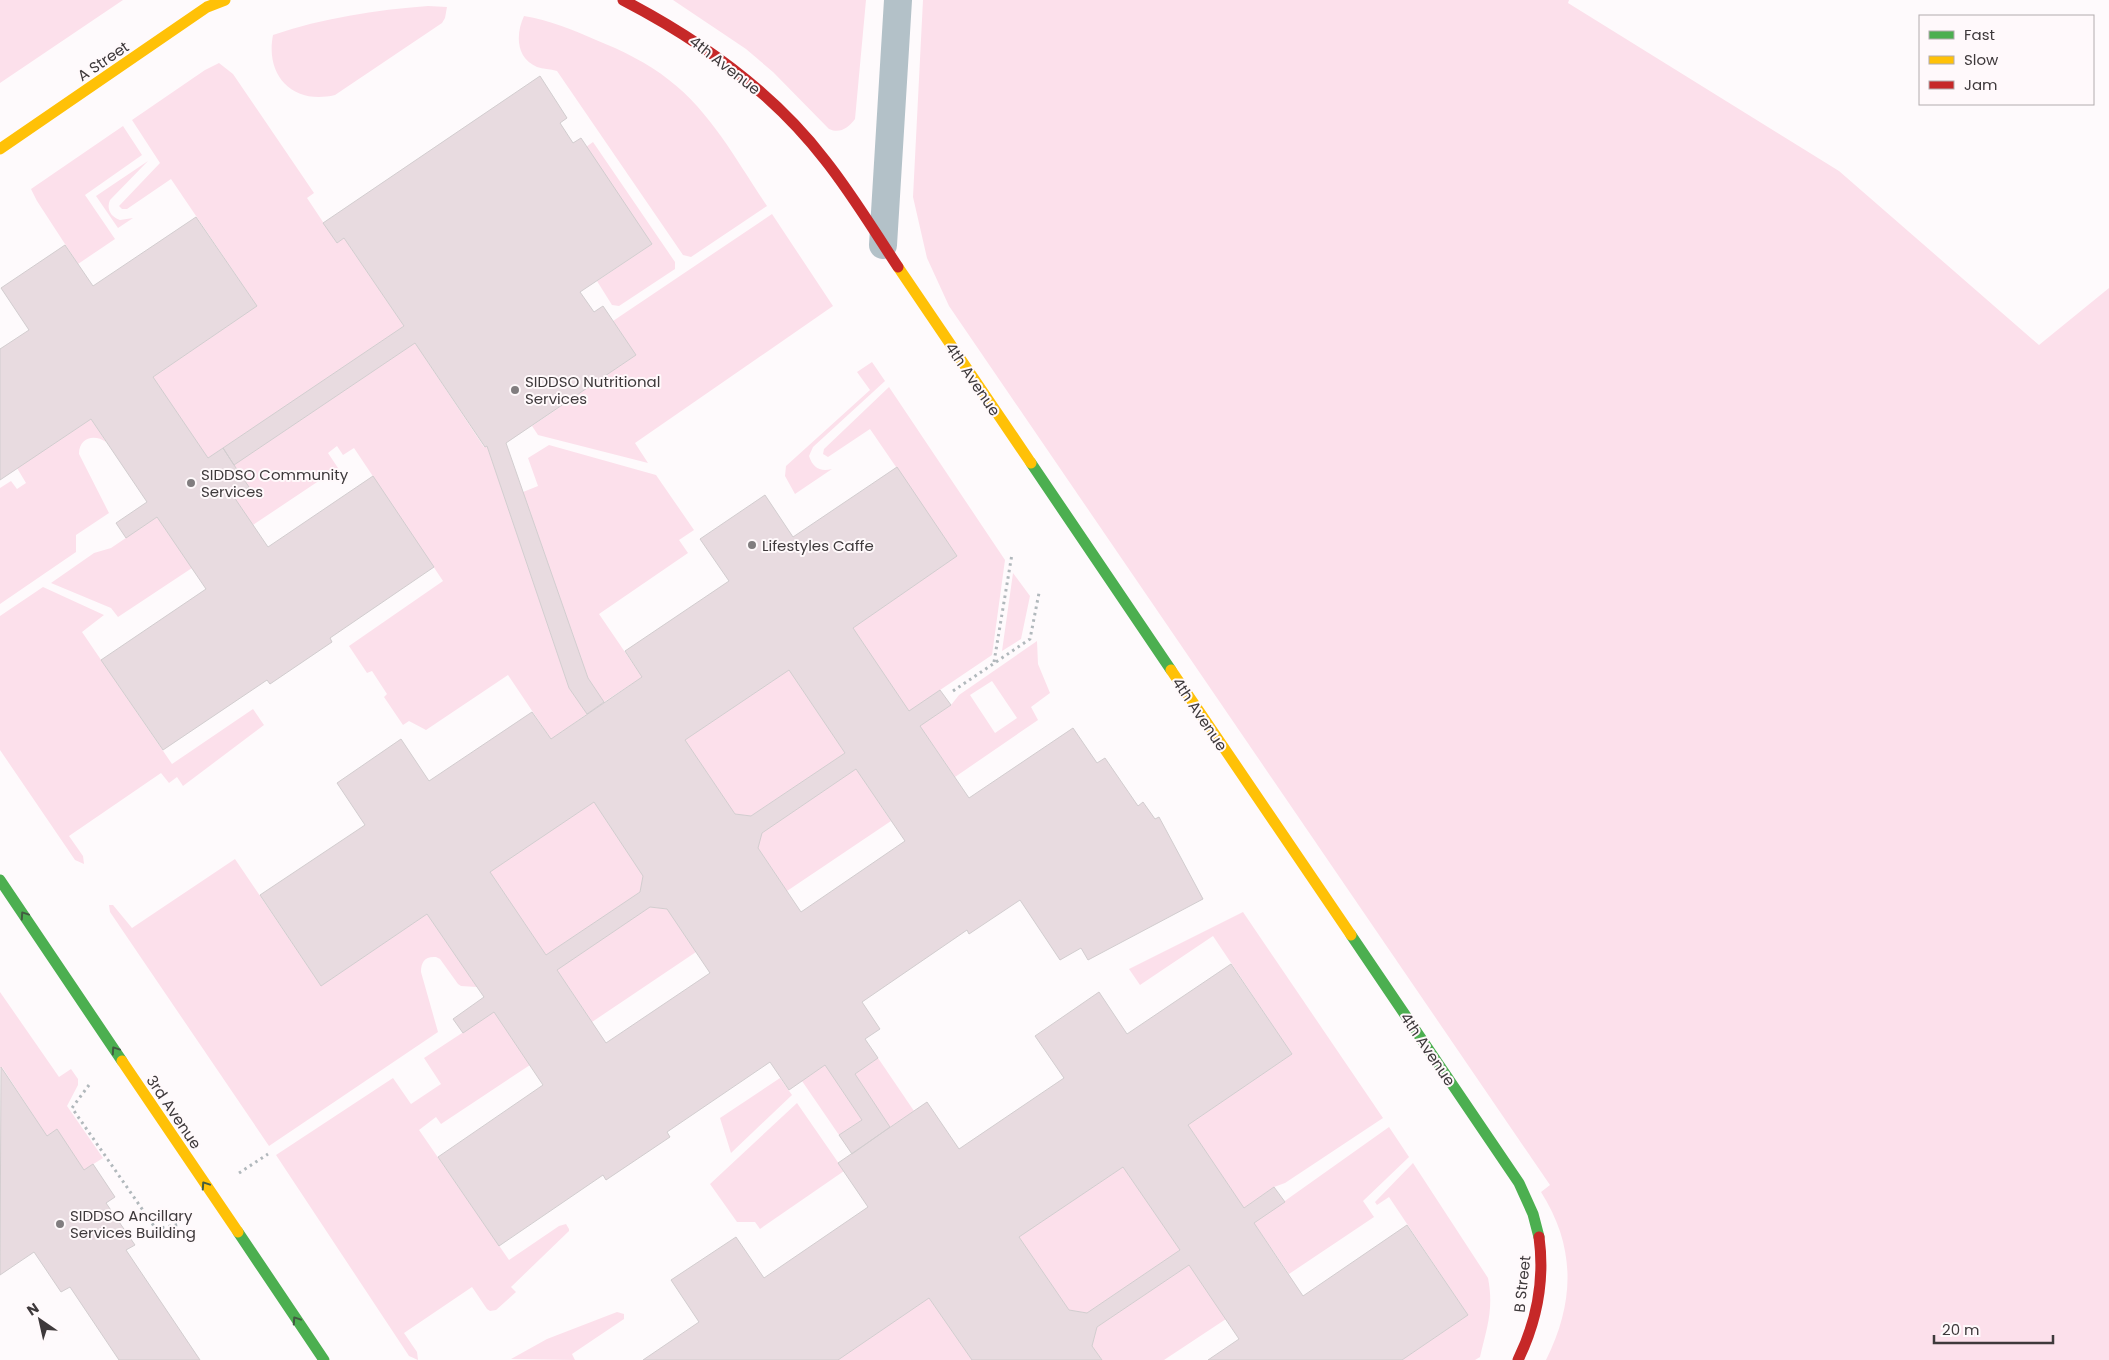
<svg xmlns="http://www.w3.org/2000/svg" width="2109" height="1360" viewBox="0 0 2109 1360" font-family="Poppins,sans-serif">
  <style>
    .green { fill: #fce0eb; fill-rule: evenodd }
    .building { fill: #e8dbe0; stroke: #d2cdcf; fill-rule: evenodd }
    .lines { fill: none; stroke-linecap: round; stroke-linejoin: round }
    .path { stroke: #b1b8bc; stroke-width: 3; stroke-dasharray: 2.5 4; stroke-linecap: butt }
    .street { stroke: #b3c1c8; stroke-width: 28 }
    .fast { stroke: #4caf50; stroke-width: 11 }
    .slow { stroke: #ffc107; stroke-width: 11 }
    .jam { stroke: #c62828; stroke-width: 11 }
    .oneway { stroke: #425c41 }
    .poi-dot { fill: #817d7f; stroke: #fff9fb; stroke-width: 2 }
    .labels { text-anchor: middle; dominant-baseline: central; stroke-width: 4; stroke-linejoin: round; paint-order: stroke }
    .street-label { font-size: 15px; fill: #3e393b; stroke: #fff9fb }
    .poi-label { font-size: 15px; fill: #3e393b; stroke: #fff9fb; text-anchor: start }
  </style>
  <rect width="100%" height="100%" fill="#fefafc"/>
  <path class="green" d="M0,0H123L0,83Z
    M673,0H866L855,119C848,128 840,134 829,129L773,72L746,49Z
    M923,0H1569L1568,3L1839,171L2039,345L2109,288V1360H1546C1575,1302 1576,1247 1541,1192L1550,1185L949,306L927,258L913,197Z
    M428,6L447,7L445,18L442,23L335,95C293,105 265,76 273,35C323,18 375,10 428,6Z
    M524,16C549,20 573,30 596,40C621,50 648,63 669,80C711,112 738,163 767,206L691,257L683,255L557,71C550,69 543,69 537,67C515,58 516,33 524,16Z
    M219,63L233,74L314,193L307,198L337,243L344,238L404,326L208,458L153,377L257,306L171,179L127,209H122L119,206L160,163L132,120L205,70Z
    M123,126L142,155L85,195L115,239L78,264L37,201L31,189Z
    M593,142L675,262V269L619,306L612,305L597,281L652,244L586,147Z
    M148,161L110,200C106,209 111,217 120,220L133,218L118,228L96,196Z
    M772,214L833,306L635,443L648,463L538,435L532,426L636,355L613,321Z
    M415,343L484,447L487,446L569,688L587,714L551,739L508,675L426,730L409,721L403,725L384,697L387,694L372,671L367,673L349,646L443,581L354,448L343,455L337,446L328,453L338,468L253,525L234,497L248,486L234,465Z
    M872,362L885,381L813,447L809,456C813,468 820,472 832,469L795,494L785,476L786,466L870,390L857,372Z
    M889,387L1005,560L992,655L909,711L853,628L957,556L870,429L828,457L823,454L824,449Z
    M91,419L106,442C95,434 79,437 79,454L109,513L76,535V552L0,604V488L11,481L17,489L26,483L17,468Z
    M549,445L656,475L694,530L679,540L688,553L599,614L642,677L604,702L588,678L523,492L538,486L528,458Z
    M157,517L192,568L118,617L111,608L51,583L94,553L111,548Z
    M1013,573L1030,596L1021,639L1002,651Z
    M43,587L104,615L82,632L172,764L253,709L264,725L183,786L177,777L169,783L161,773L69,836L83,856L84,864L75,860L0,750V616Z
    M1037,641L1038,664L1050,693L1031,707L1038,720L955,777L920,726L951,705L959,695ZM992,681L1017,718L995,733L970,695Z
    M789,670L845,753L751,816L735,814L685,740Z
    M856,769L891,821L787,891L758,848L762,833Z
    M594,802L643,876L640,892L546,955L490,872Z
    M235,859L321,986L427,914L477,987L461,986L458,984L440,959L436,957C425,956 421,962 421,972L438,1032L269,1146L110,912L109,905H113L132,928Z
    M650,907L667,909L696,952L592,1022L557,970Z
    M1243,912L1383,1118L1285,1183L1274,1187L1244,1208L1188,1125L1292,1054L1213,936L1140,985L1129,969Z
    M0,992L59,1077L71,1069L78,1079V1085L67,1106L103,1158L84,1170L57,1129L47,1136L2,1067L0,1068Z
    M494,1012L530,1065L441,1124L436,1117L419,1130L509,1260L559,1226L566,1224L569,1229V1231L511,1287L516,1292L496,1310L490,1311L487,1309L472,1287L404,1333L417,1352L418,1360L409,1356L276,1155L393,1078L411,1104L441,1084L424,1058Z
    M878,1058L914,1111L890,1127L855,1074Z
    M825,1065L862,1120L839,1135L802,1081Z
    M780,1078L792,1095L731,1153L720,1118Z
    M797,1103L844,1171L760,1229L755,1222H737L710,1184Z
    M1389,1127L1409,1157L1363,1201L1374,1217L1289,1274L1254,1223Z
    M1413,1163L1488,1278C1494,1309 1487,1327 1480,1357L1475,1360H1402L1468,1315L1389,1197L1377,1205L1375,1202Z
    M1123,1167L1180,1250L1087,1313L1069,1310L1019,1237Z
    M1189,1265L1226,1319L1164,1360H1102L1092,1346L1097,1327Z
    M929,1298L972,1360H838Z
    M617,1312L624,1314V1319L572,1354L575,1360L511,1359L547,1339Z"/>
  <path class="building" d="M540,76L567,118L560,123L573,143L581,138L652,244L580,292L594,312L603,306L636,355L506,443L588,678L604,702L587,714L569,688L487,446L485,447L415,343L234,465L223,448L404,326L344,238L337,243L323,223Z
    M196,217L257,306L153,377L208,458L223,448L234,465L249,487L234,497L268,547L373,476L434,567L330,638L332,642L270,684L267,680L163,750L101,660L206,589L157,517L126,538L116,523L147,502L91,419L0,480V349L29,330L1,288L65,245L93,286Z
    M897,467L957,556L853,628L909,711L940,690L951,705L920,726L969,798L1073,728L1097,763L1105,758L1138,806L1143,802L1155,819L1159,817L1203,899L1088,960L1081,948L1060,960L1020,900L969,934L967,930L862,1002L880,1029L865,1039L878,1058L855,1074L890,1127L852,1154L839,1135L862,1120L825,1065L789,1090L770,1062L667,1132L670,1137L606,1180L603,1175L499,1246L438,1157L543,1085L494,1012L463,1033L453,1019L484,997L477,987L427,914L321,986L260,895L365,825L337,783L401,739L429,781L532,712L551,739L642,677L625,651L729,581L700,539L765,495L793,537ZM789,670L845,753L751,816L735,814L685,740ZM856,769L905,841L801,912L758,848L762,833ZM594,802L643,876L640,892L546,955L490,872ZM650,907L667,909L710,973L606,1043L557,970Z
    M1231,964L1292,1054L1188,1125L1244,1208L1274,1187L1285,1202L1254,1223L1303,1296L1407,1225L1468,1315L1402,1360H1208L1239,1339L1189,1265L1097,1327L1092,1346L1102,1360H972L929,1298L838,1360H643L699,1322L671,1280L736,1237L764,1278L868,1207L838,1163L927,1102L959,1149L1064,1078L1035,1036L1099,992L1127,1034ZM1123,1167L1180,1250L1087,1313L1069,1310L1019,1237Z
    M1,1067L47,1136L57,1129L84,1170L93,1164L115,1197L106,1203L135,1245L126,1250L200,1360H119L70,1287L61,1292L34,1252L0,1275Z"/>
  <g class="lines">
    <path class="path" d="M994,662L1012,554
      M953,691L1030,639L1039,593
      M89,1085L72,1108L156,1229L181,1224
      M239,1173L268,1154"/>
    <path class="street" d="M883,245L898,0"/>
    <path class="fast" d="M1031,463L1171,670
      M0,880L122,1061
      M1351,935L1519,1183L1533,1214L1539,1237
      M238,1232L324,1360"/>
    <path class="slow" d="M0,149L207,7L225,0
      M898,267L1031,463
      M1171,670L1351,935
      M122,1061L238,1232"/>
    <path class="jam" d="M623,0C700,40 772,91 825,160C852,194 874,231 898,267
      M1518,1360C1537,1321 1545,1281 1539,1237"/>
  </g>
  <defs><path id="oneway-chevron" d="M-2-3.5L2.5 0L-2 3.5" fill="none" stroke-width="1.6" stroke-linecap="round" stroke-linejoin="round" transform="scale(1.25)"/></defs>
  <g class="oneway">
    <use href="#oneway-chevron" transform="translate(24 915) rotate(-124)"/>
    <use href="#oneway-chevron" transform="translate(115 1050) rotate(-124)"/>
    <use href="#oneway-chevron" transform="translate(205 1185) rotate(-124)"/>
    <use href="#oneway-chevron" transform="translate(296 1320) rotate(-124)"/>
  </g>
  <g class="poi-dot">
    <circle cx="515" cy="390" r="5"/>
    <circle cx="191" cy="483" r="5"/>
    <circle cx="752" cy="545" r="5"/>
    <circle cx="60" cy="1224" r="5"/>
  </g>
  <g class="labels">
    <g class="street-label">
      <text transform="translate(103 61) rotate(-34)">A Street</text>
      <text transform="translate(725 65) rotate(38)">4th Avenue</text>
      <text transform="translate(973 379) rotate(56)">4th Avenue</text>
      <text transform="translate(1200 714) rotate(56)">4th Avenue</text>
      <text transform="translate(1428 1049) rotate(56)">4th Avenue</text>
      <text transform="translate(174 1112) rotate(56)">3rd Avenue</text>
      <text transform="translate(1522 1284) rotate(-84)">B Street</text>
    </g>
    <g class="poi-label">
      <text x="525" y="381">SIDDSO Nutritional<tspan x="525" dy="17">Services</tspan></text>
      <text x="201" y="474">SIDDSO Community<tspan x="201" dy="17">Services</tspan></text>
      <text x="762" y="545">Lifestyles Caffe</text>
      <text x="70" y="1215">SIDDSO Ancillary<tspan x="70" dy="17">Services Building</tspan></text>
    </g>
  </g>
  <rect x="1919" y="15" width="175" height="90" fill="#fff9fb" stroke="#b2acae"/>
  <rect x="1929" y="31" width="25" height="8" fill="#4caf50" stroke="#b2acae"/>
  <text x="1964" y="40" font-size="15" fill="#3e393b">Fast</text>
  <rect x="1929" y="56" width="25" height="8" fill="#ffc107" stroke="#b2acae"/>
  <text x="1964" y="65" font-size="15" fill="#3e393b">Slow</text>
  <rect x="1929" y="81" width="25" height="8" fill="#c62828" stroke="#b2acae"/>
  <text x="1964" y="90" font-size="15" fill="#3e393b">Jam</text>
  <g transform="translate(40 1320) rotate(326)" stroke="#fff9fb" stroke-width="4" paint-order="stroke">
  <path d="M0-4L9 19L0 12L-9 19Z" fill="#3e393b"/>
  <text y="-8" font-size="14" font-weight="bold" text-anchor="middle" fill="#3e393b">N</text>
  </g>
  <path d="M1934 1335v8h119v-8" fill="none" stroke="#3e393b" stroke-width="2.5"/>
  <text x="1942" y="1335" font-size="15" fill="#3e393b" stroke="#fff9fb" stroke-width="4" paint-order="stroke">20 m</text>
</svg>
